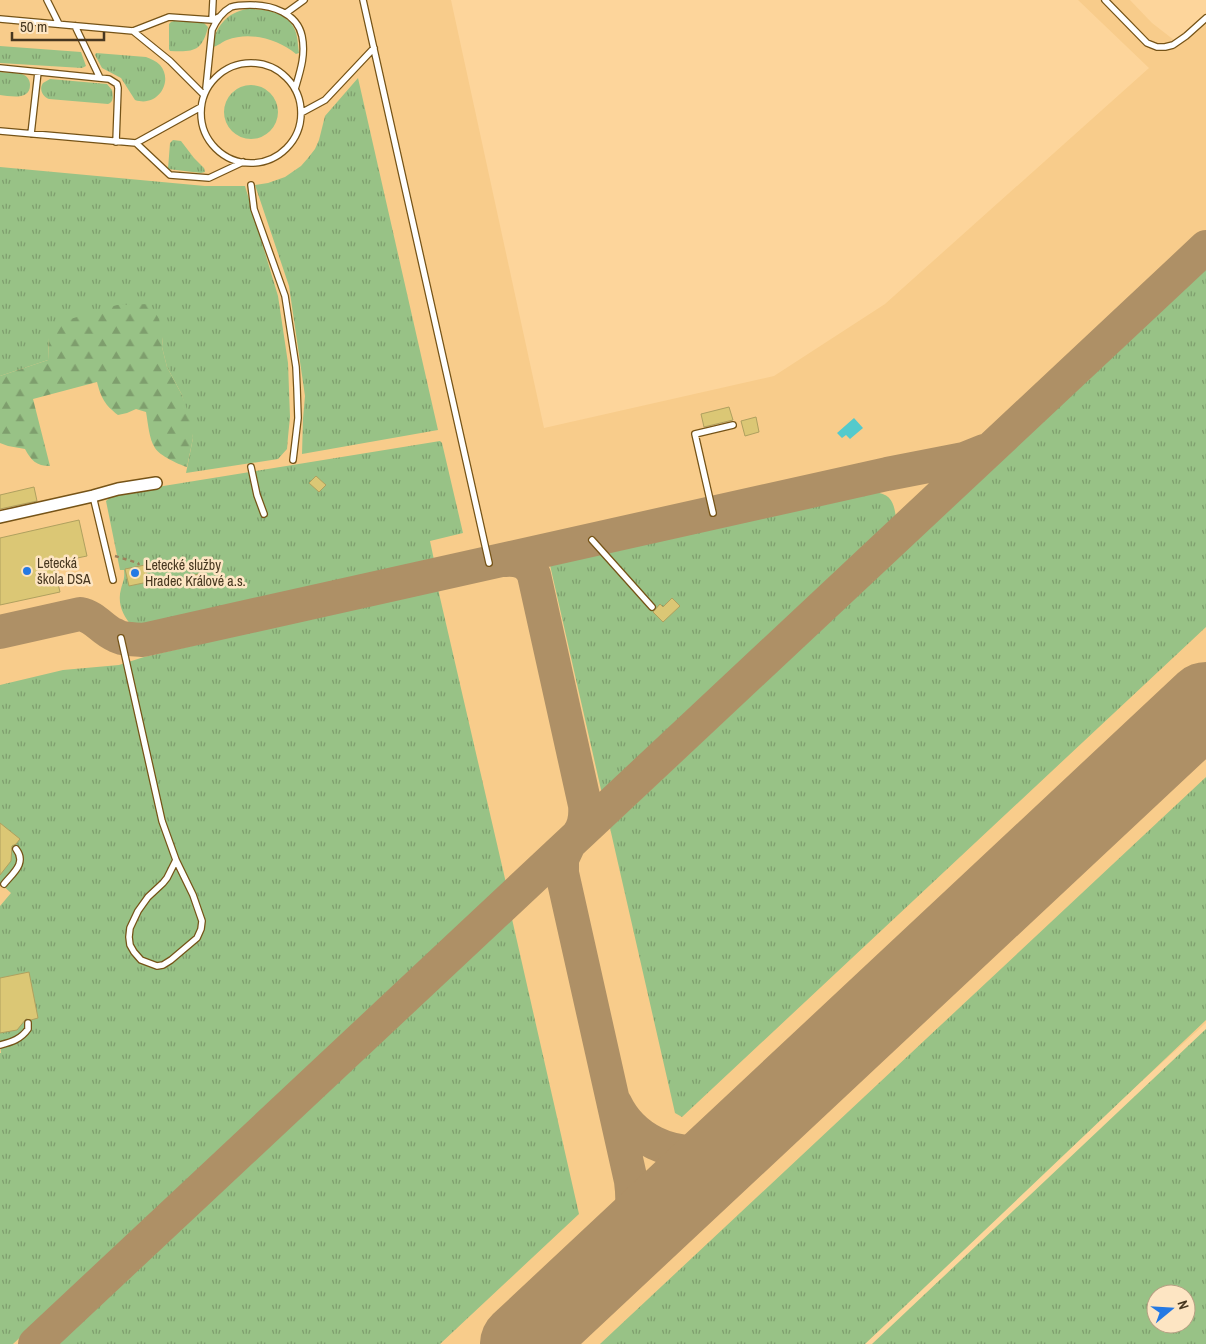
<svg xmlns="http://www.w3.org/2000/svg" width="1206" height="1344" viewBox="0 0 1206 1344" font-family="'Archivo Narrow',sans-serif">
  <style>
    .built { fill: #f8cc8b }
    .grass { fill: url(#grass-tufts); fill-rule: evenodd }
    .forest { fill: url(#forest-firs) }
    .water { fill: #54cacc }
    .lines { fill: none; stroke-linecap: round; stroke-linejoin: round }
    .taxiway { stroke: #ae9066; stroke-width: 34 }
    .runway { stroke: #ae9066; stroke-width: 82 }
    .building { fill: #dbc775; stroke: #afa05f }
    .lane-casing { stroke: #755317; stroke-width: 8 }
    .street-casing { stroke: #755317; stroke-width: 14 }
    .path { stroke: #9c815a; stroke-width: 2.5; stroke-dasharray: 4 4; stroke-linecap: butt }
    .lane { stroke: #fff; stroke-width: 5.5 }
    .street { stroke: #fff; stroke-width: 11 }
    .poi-dot { fill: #2479e4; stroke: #fde5c3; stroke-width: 2 }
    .labels { text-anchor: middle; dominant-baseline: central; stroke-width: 5; stroke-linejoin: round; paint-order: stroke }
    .poi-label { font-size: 14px; fill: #473720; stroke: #fde5c3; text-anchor: start }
  </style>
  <defs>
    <pattern id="grass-tufts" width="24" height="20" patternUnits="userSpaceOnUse" patternTransform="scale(1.25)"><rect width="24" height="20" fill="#98c286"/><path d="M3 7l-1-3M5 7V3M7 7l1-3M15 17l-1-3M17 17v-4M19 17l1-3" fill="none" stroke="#7e9e6d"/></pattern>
    <pattern id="forest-firs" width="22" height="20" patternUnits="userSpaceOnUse" patternTransform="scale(1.25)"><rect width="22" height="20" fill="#98c286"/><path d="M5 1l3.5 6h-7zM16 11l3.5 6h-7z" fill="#7e9e6d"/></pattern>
  </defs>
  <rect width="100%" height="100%" fill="#fdd59b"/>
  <path class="built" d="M0,0H451L544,428L774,376L885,304L1149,68L1078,0H1130L1152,23L1174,40L1206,15V1023L1005,1205L865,1344H0Z"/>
  <path class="grass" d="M247,9C268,9 293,13 297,37C298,43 298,48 299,53L296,54C278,39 250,31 227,40C222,42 218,46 213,47C214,27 228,12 247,9Z
    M174,21L204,23L208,27C202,52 193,52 170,51L169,49V24L171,22Z
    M0,46L81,52L86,66L82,68L0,63Z
    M96,53L146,57C151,59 156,61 160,65C174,81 158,108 135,100L121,78L102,68L95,55Z
    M0,72C7,73 18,72 24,75C28,77 30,81 30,85C30,101 10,96 0,95Z
    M358,78L438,430L302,454L303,419L305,396L289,286L255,185L268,183L285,177L301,166L308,158L315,149L319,140L325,116Z
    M50,79L107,84L112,90C113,95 114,102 108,104L49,99C42,96 39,89 43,83Z
    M224 112a27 27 0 1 1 54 0a27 27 0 1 1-54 0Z
    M173,140L181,141L194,158L204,168L205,172L201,173L168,169L170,143Z
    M0,167L205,186H245L278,296L288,363L290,417L288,437L287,449L278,459L186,473L193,438L182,395L167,367L162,347L163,337L49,338L48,360L0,376Z
    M1206,268V627L682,1117L675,1113L610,828Z
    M440,441L442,443L463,533L430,541L434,560L143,627L132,626C123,616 117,603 121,589C123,581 125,579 124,570H120L106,501L114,494Z
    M874,492C891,494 894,502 896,518L602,794L550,565Z
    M438,589L506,883L13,1344H0V1053H1L0,1045V906L11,893L0,883V685L63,670L119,665L144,657Z
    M1206,777V1020L865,1344H600Z
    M512,919L579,1214L440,1344H58Z
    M1206,1029V1344H872ZM1156,1294H1186V1324H1156Z"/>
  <path class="forest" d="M150,304L159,319L163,337L162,347L167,367L182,395L190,418L193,438L187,467C178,464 160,456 155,448C149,439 148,423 146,412L136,409L127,413L118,415C105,405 101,398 97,382L33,399L50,466C36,466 31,460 25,449L8,446L0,443V376L48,360L49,338L67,320L117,305Z"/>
  <path class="water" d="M854,418L863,428L850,439L846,435L842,438L837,433Z"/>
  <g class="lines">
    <path class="taxiway" d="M505,560C518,559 529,562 534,575L585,805C586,816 585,826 578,835
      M0,632L80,614C96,617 101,629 115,635C123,640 134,639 143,640L887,474L964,459L984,451
      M615,1103C632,1139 672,1158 710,1150C722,1147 732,1141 741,1134L828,1054
      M526,1336L611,1257C631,1232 635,1212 631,1181L562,873V859L569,844
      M35,1344L1206,247"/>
    <path class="runway" d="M521,1344L1206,703"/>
  </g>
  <path class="building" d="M729,407L733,420L704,427L701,414Z
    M756,417L759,432L745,436L741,421Z
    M316,476L326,485L319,492L309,483Z
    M34,487L37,501L0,509V495Z
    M79,520L87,556L53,563L60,592L0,605V538Z
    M145,565L148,582L129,586L125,569Z
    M203,573L205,585L189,588L186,577Z
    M672,598L680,606L663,622L653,612L660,604L663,607Z
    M0,823L20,839L16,844L12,846L11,861L0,875Z
    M29,972L38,1018L31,1020L26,1019L17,1030L0,1033V978Z"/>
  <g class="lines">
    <g class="lane-casing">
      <path id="lane" d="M47,0L59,24
        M363,0L489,563
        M1105,0L1147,43L1157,47H1165L1173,45L1186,36L1206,18
        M286,13L304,0
        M0,19L133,31L169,17L212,20L219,17
        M212,20L213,0
        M75,26L100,78
        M133,31L170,61L204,95
        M201 113a50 50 0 1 1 100 0a50 50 0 1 1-100 0Z
        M0,68L109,79L117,84L118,88L116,142
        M206,88L212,30C216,21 222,12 231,7C237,5 244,5 250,5C272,5 297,13 302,36C306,55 300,72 295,89
        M301,113L325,100L374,48
        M0,131L136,143L201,107
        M31,134L38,72
        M136,143L170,175L209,178L243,162
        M251,185L254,209L285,296L296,367L297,388L298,418L293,460
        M251,467L257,495L264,514
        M93,496L113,580
        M713,513L695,434L733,425
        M592,540L652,607
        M121,638L162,821L176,860L193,895L202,921L201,929L197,938L171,960L163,965L157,966L141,960L134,952L130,945L129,937L130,928L138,911L148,897L163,883L167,878L176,860
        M4,884C13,873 27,863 16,849
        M0,1045C12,1042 21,1039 28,1029V1023"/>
    </g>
    <g class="street-casing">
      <path id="street" d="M0,517L93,496L118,489L156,483"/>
    </g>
    <path class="path" d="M115,556L138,563L139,565"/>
    <use href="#lane" class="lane"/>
    <use href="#street" class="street"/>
  </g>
  <g class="poi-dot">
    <circle cx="27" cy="571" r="5"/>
    <circle cx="135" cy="573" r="5"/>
  </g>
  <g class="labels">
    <g class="poi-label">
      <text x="37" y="563">Letecká<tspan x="37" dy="16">škola DSA</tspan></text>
      <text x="145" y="565">Letecké služby<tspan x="145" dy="16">Hradec Králové a.s.</tspan></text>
    </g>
  </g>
  <g transform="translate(1171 1309) rotate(72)"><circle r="24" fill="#fde5c3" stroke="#b49f82"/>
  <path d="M0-4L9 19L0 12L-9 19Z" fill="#2479e4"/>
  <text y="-8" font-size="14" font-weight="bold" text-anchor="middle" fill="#473720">N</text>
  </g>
  <path d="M12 32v8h92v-8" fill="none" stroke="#473720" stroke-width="2.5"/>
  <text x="20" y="32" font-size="15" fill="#473720" stroke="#fde5c3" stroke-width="4" paint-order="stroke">50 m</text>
</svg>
